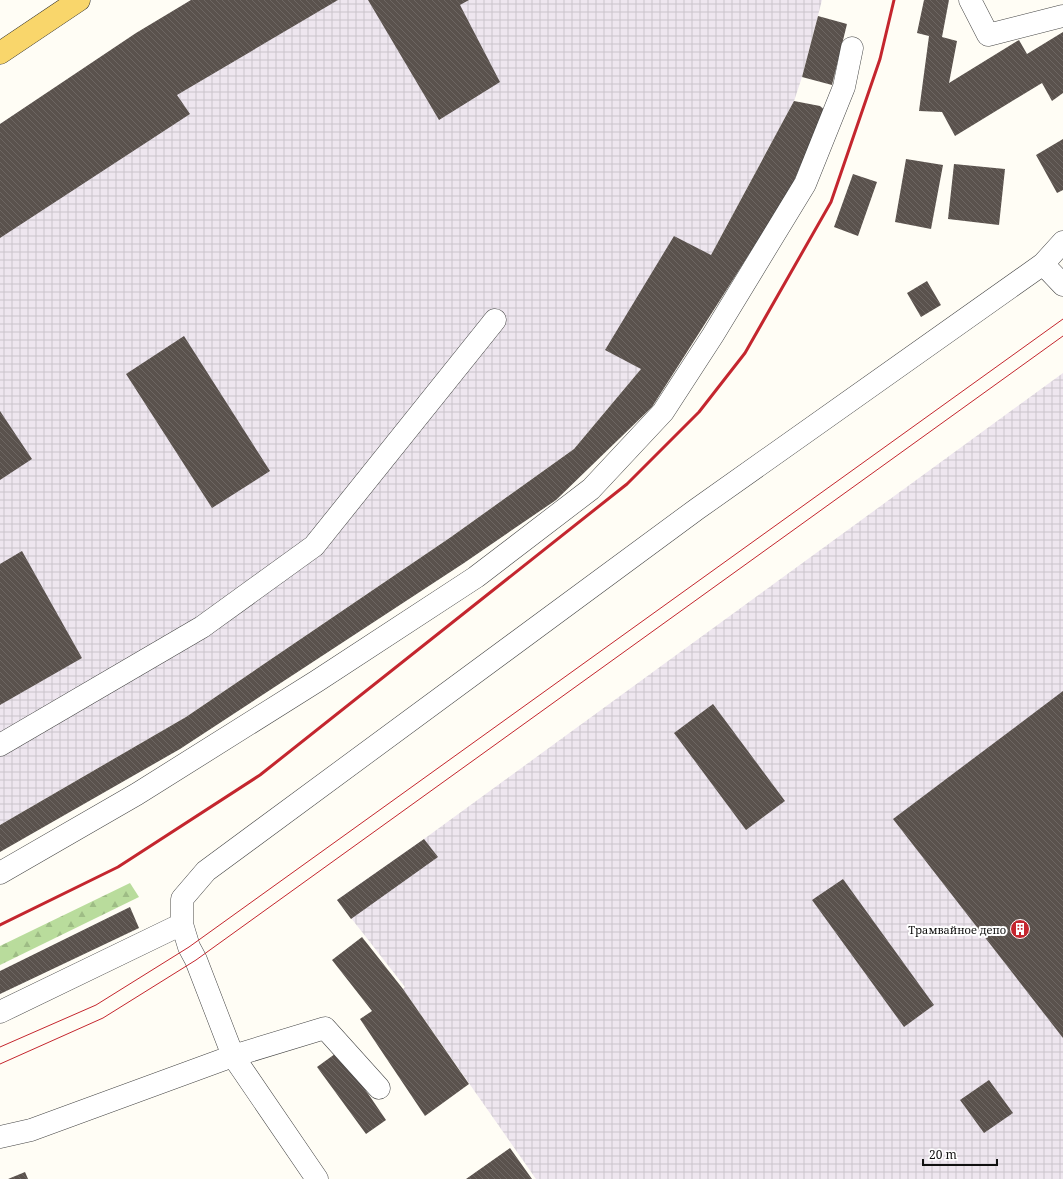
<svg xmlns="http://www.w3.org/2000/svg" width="1063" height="1179" viewBox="0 0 1063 1179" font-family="'Noto Serif',serif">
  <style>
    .industrial { fill: url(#industrial-grid) }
    .forest { fill: url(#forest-firs) }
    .building { fill: url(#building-back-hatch) }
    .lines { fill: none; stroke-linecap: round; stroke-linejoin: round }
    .minor-casing { stroke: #444; stroke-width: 23 }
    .major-casing { stroke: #222; stroke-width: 23 }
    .minor { stroke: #fff; stroke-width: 22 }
    .major { stroke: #f9d66b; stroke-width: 22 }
    .tram { stroke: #c4262e; stroke-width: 1 }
    .rail { stroke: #c4262e; stroke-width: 3 }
    .labels { text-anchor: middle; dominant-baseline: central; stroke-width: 4; stroke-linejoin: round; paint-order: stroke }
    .poi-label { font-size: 11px; fill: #111; stroke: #fff; text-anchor: end }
  </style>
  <defs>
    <pattern id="industrial-grid" width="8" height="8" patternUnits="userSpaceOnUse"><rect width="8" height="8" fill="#eee6ef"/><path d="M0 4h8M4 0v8" fill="none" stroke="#cbc4cc"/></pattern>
    <pattern id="forest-firs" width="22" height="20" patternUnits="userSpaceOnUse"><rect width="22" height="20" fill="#b9dc9c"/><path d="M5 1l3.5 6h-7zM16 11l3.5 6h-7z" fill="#9ebc85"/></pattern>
    <pattern id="building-back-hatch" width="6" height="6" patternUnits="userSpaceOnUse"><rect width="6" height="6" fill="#5a524d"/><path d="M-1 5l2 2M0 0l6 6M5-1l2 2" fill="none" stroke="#6d6662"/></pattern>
  </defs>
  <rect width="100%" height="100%" fill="#fffdf5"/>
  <path class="industrial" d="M191,0H822L802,77L794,101L711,255L641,369L574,449L451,537L186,717L0,825V124Z
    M1063,373V1179H536L403,989L405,987L337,900L424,839Z"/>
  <path class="forest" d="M130,883L139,897L0,965V946Z"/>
  <path class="building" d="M191,0H338L177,95L190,114L0,238V124L136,33Z
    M368,0H469L460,5L500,82L439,120Z
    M924,0H949L942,37L957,41L949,83L1019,40L1027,54L1063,32V93L1052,101L1042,83L955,136L942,112L919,111L929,36L917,33Z
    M818,16L847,24L832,85L802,77Z
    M794,101L820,106L825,110L790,190L652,407L556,500L464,563L180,749L0,852V825L186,717L451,537L574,449L641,369L605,350L674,236L711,255Z
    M1063,139V190L1057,193L1036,155Z
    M906,159L943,165L931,229L895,222Z
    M954,164L1005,169L999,225L948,219Z
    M853,174L877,182L858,236L834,227Z
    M927,281L941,305L921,317L907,293Z
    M184,336L270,471L212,508L126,374Z
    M0,411L32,459L0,480Z
    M22,551L82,658L0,705V564Z
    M1063,691V1038L893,819Z
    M713,704L785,801L746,830L674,733Z
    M424,839L438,857L351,919L337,900Z
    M843,879L934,1005L904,1027L812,900Z
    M130,907L139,928L0,994V971Z
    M362,937L403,989L469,1084L425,1116L360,1019L372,1011L332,960Z
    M339,1051L386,1120L366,1134L317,1067Z
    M989,1080L1013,1113L984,1133L960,1100Z
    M510,1148L532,1179H466Z
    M25,1172L28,1179H8Z"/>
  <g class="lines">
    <g class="minor-casing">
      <path id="minor" d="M970,0L988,35L1063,16
        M1043,264L1063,285
        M0,745L202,627L314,546L495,320
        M0,873L137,794L317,681L476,577L591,489L663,412L713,335L805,184L844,87L852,48
        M0,1012L182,924
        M0,1137L31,1130L233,1056L325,1028L379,1088
        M317,1179L233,1056L196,960L189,947L182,924V899L206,871L697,509L1043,264L1063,242"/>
    </g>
    <g class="major-casing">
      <path id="major" d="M0,53L79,0"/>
    </g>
    <use href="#minor" class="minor"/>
    <use href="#major" class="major"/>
    <path class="tram" d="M0,1047L96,1005L189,947L1063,319
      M0,1064L103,1018L196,960L1063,336"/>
    <path class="rail" d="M0,925L118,867L260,775L627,484L699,412L745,353L831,202L880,59L894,0"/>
  </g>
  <defs>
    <g id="building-disc" transform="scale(1)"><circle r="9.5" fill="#c4262e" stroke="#fff"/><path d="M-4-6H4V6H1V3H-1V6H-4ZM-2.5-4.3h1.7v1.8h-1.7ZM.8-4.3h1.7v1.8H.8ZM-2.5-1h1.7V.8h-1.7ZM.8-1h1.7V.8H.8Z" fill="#fff"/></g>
  </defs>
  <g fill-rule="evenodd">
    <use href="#building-disc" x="1020" y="929"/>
  </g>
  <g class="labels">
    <g class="poi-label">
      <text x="1006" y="929">Трамвайное депо</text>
    </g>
  </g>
  <path d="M923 1159v6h74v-6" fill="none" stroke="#111111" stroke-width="2"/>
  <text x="929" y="1159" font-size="12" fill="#111111" stroke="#ffffff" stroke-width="3" paint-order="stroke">20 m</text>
</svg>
